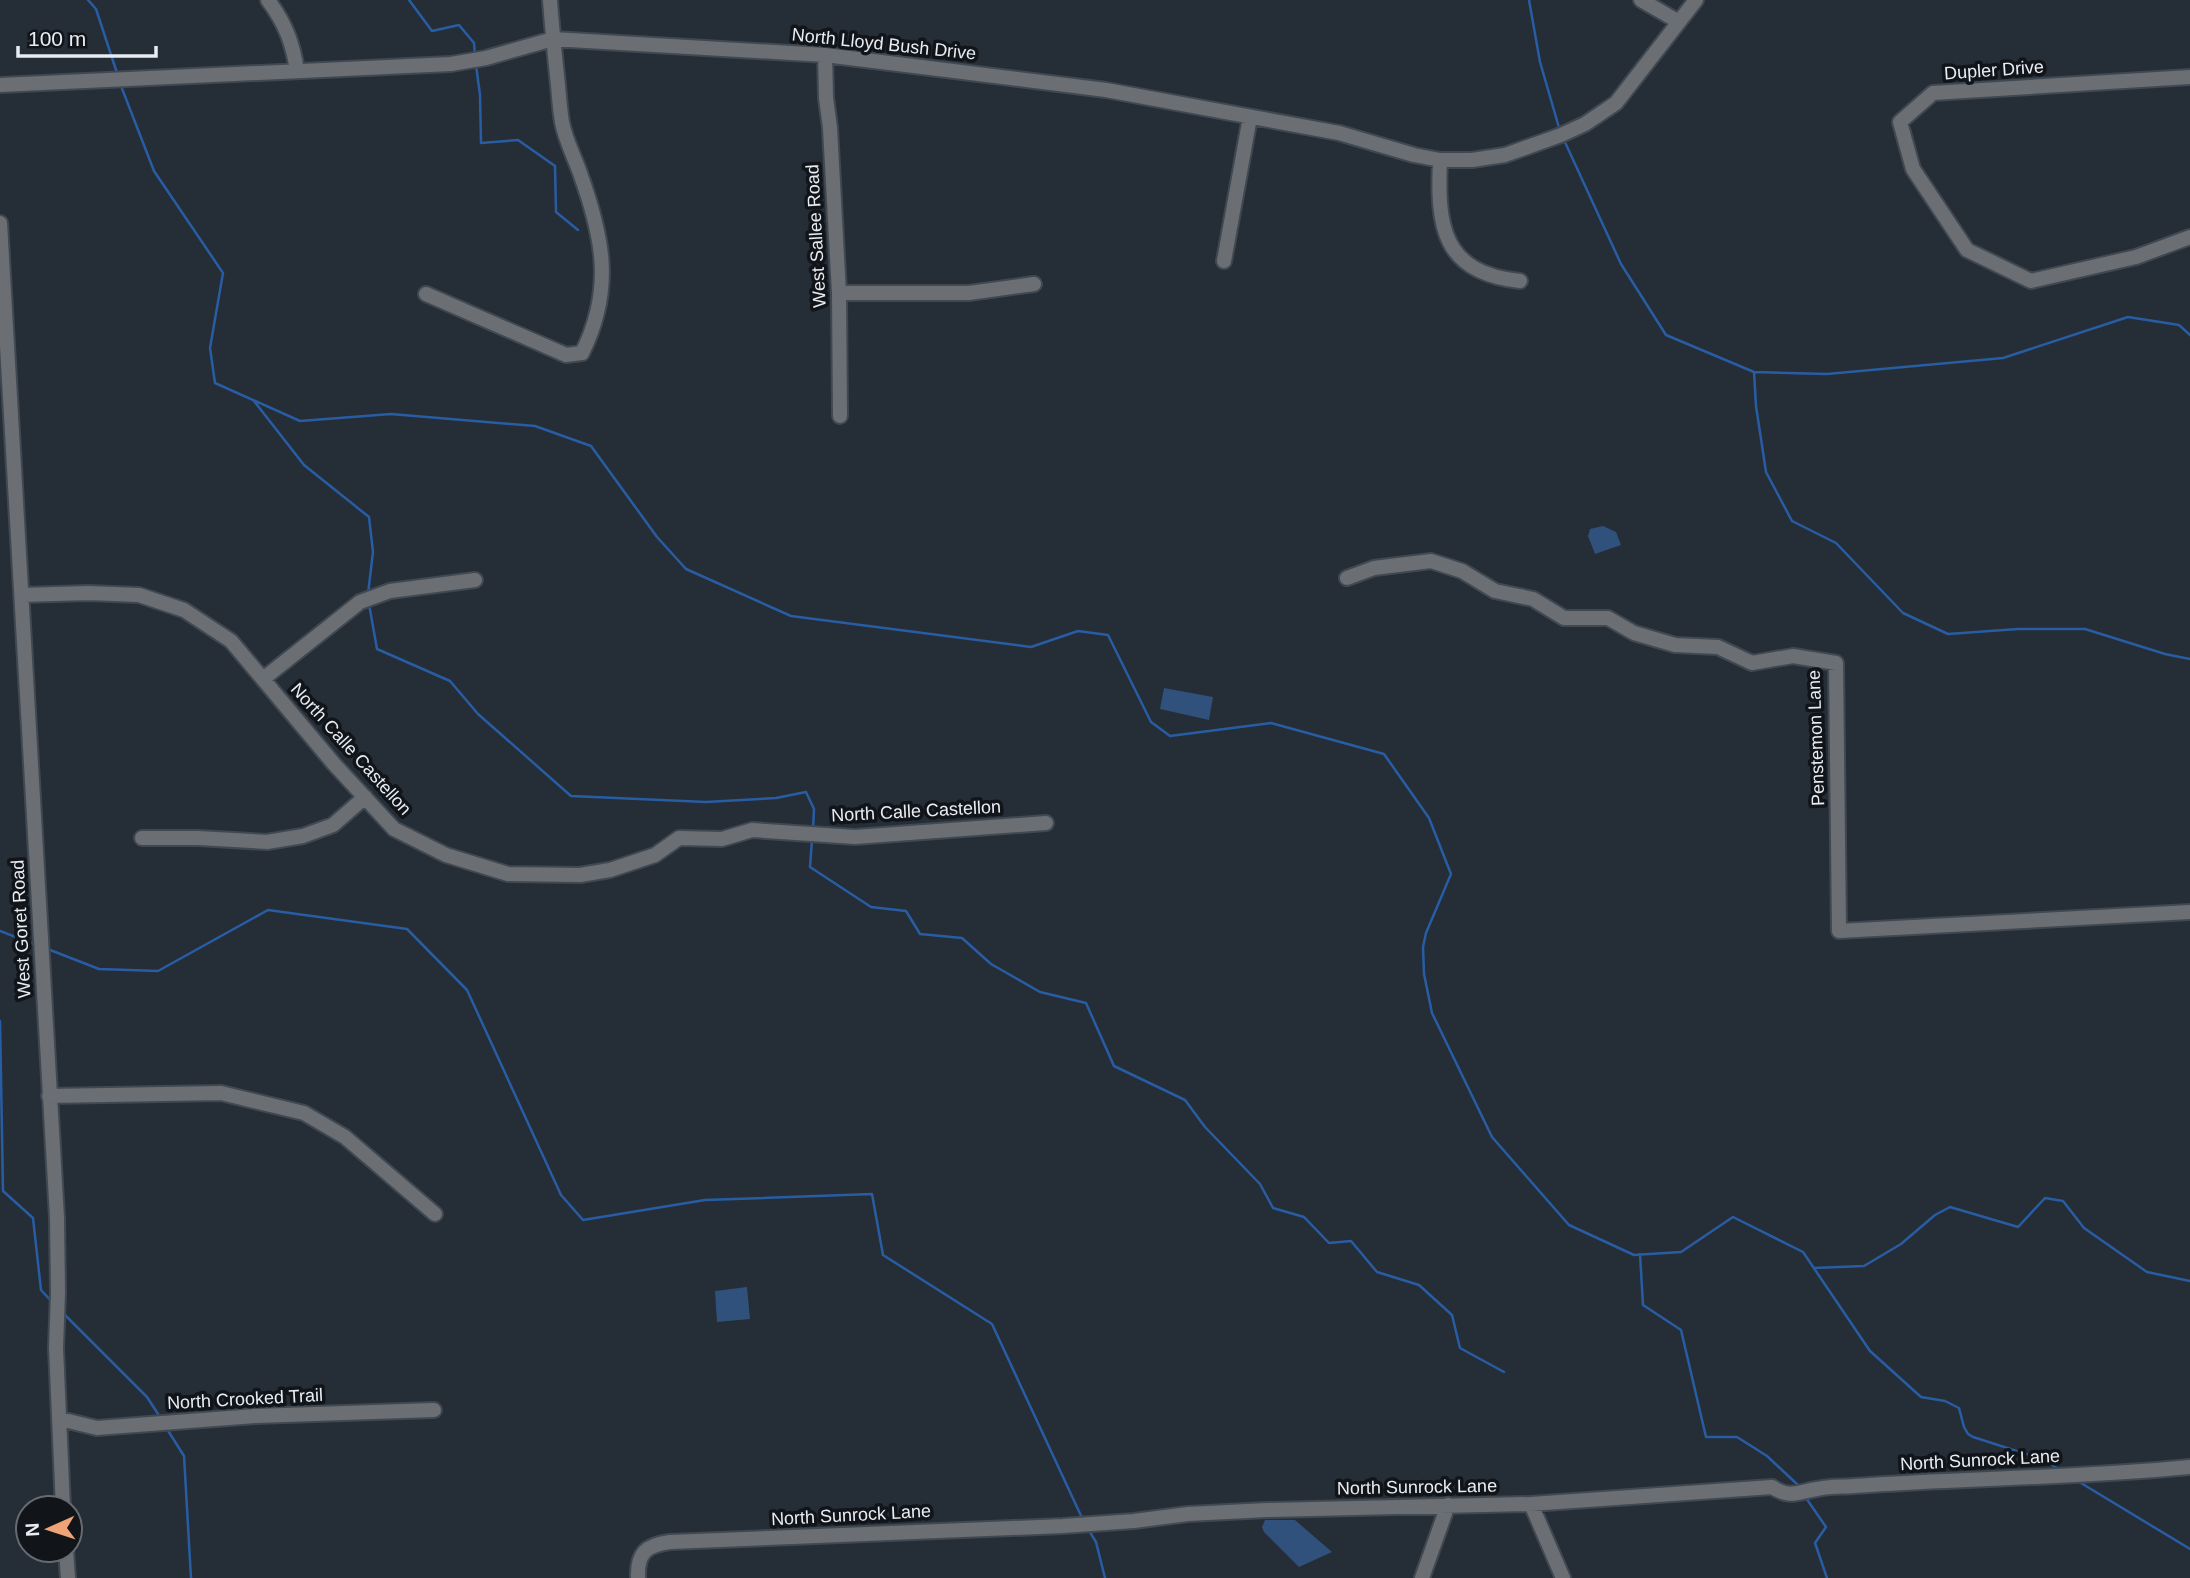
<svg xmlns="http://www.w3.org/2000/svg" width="2190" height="1578" viewBox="0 0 2190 1578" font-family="Arial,sans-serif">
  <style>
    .pitch { fill: #30517c }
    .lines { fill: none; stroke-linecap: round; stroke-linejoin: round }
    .stream { stroke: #285da3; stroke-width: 2.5 }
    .minor-casing { stroke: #404851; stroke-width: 18 }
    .minor { stroke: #6b6f74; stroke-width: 14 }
    .labels { text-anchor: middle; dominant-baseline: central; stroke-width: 7; stroke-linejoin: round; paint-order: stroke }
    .street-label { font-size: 18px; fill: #e8ecf3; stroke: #111519 }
  </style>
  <rect width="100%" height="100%" fill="#252d37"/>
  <path class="pitch" d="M1603,526L1616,532L1621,545L1595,554L1588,536L1590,529Z
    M1164,688L1213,697L1209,720L1160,709Z
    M747,1287L750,1319L717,1322L715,1291Z
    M1265,1520H1295L1332,1552L1299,1567L1264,1532L1262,1527Z"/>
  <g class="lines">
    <path class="stream" d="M88,0L96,9L117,73
      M409,0L432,31L459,25L474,43L475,55
      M1529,0L1540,62L1560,131
      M476,65L480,95L481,143L518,140L555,166L556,212L578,230
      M121,86L154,171L223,273L210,348L215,383L300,421L391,414L535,426L591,446L657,537L686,569L791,616L1031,647L1078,631L1108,635L1151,722L1170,736L1271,723L1384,754L1429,818L1451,874L1426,933L1423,947L1424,974L1432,1013L1492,1137L1569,1225L1634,1255L1681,1252L1733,1217L1803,1252L1870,1351L1921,1397L1945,1401L1959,1408L1964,1427L1968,1434L1973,1437L2042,1459L2062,1471
      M1564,140L1621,264L1666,335L1754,372L1827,374L2003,358L2128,317L2179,325L2190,335
      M1754,372L1756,406L1766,472L1792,521L1836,543L1903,613L1948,634L2018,629H2085L2165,654L2190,659
      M254,401L304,465L369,517L373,552L368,594
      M369,604L377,649L450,681L478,714L571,796L706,802L776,798L806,792L814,809L813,830
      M812,840L810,867L871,907L906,911L920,934L962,938L991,964L1040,992L1086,1003L1114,1066L1185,1100L1205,1127L1260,1184L1273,1208L1304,1217L1329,1243L1351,1241L1377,1272L1419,1285L1452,1315L1460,1348L1504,1372
      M0,931L36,945
      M45,948L99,969L158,971L268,910L407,929L467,990L561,1195L583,1220L705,1200L872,1194L883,1255L992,1324L1083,1520
      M0,1021L3,1191L33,1218L41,1290L53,1303
      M1640,1254L1643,1305L1681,1330L1706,1437H1737L1767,1456L1799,1486
      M1814,1268L1864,1266L1901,1244L1935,1215L1950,1207L2018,1227L2045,1198L2063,1201L2084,1228L2147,1272L2190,1281
      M62,1312L147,1397L160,1417
      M167,1429L184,1456L191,1578
      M2076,1480L2190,1549
      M1806,1498L1826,1527L1815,1543L1827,1578
      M1088,1529L1096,1542L1105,1578"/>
    <g class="minor-casing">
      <path id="minor" d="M268,0C285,23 293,43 297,71
        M1641,0L1679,22
        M825,55L826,98L830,128L839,293L840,416
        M2190,77L1933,93L1900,122L1913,169L1967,250L2031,281L2136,257L2190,237
        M0,85L451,64L486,58L553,39L825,55L1106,90L1339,133L1414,155L1440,160H1472L1505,155L1561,135L1585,124L1616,103L1696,0
        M1440,160C1437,226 1442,273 1520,281
        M0,223L57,1218L58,1292L56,1348L63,1508
        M1224,261L1250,117
        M839,293H969L1034,284
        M426,294L566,355L582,353C614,289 603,237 580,173C574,156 565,139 562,122C560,110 559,97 558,85C555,57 552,28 550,0
        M1347,578L1374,568L1431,561L1462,571L1495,591L1533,599L1564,618H1608L1634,633L1675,645L1718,647L1752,663L1793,656L1836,663L1839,931L2190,912
        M22,595L88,593L139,595L184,610L231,641L334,764L394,829L446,855L508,874L580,875L610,870L655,855L679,838L722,839L752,830L855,837L1046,823
        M263,679L360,602L390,591L475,580
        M142,838H198L267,842L303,836L333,825L365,797
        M49,1096L221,1093L304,1113L345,1137L435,1214
        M60,1419L97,1428L255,1416L434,1410
        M1531,1504L1563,1578
        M66,1550L68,1578
        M638,1578C637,1553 646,1545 670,1542L1063,1526L1134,1521L1188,1514L1267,1510L1531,1504L1772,1487C1791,1499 1797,1492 1817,1489C1829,1486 1842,1487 1854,1486C1966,1478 2078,1478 2190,1467
        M1422,1578L1448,1505"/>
    </g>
    <use href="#minor" class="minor"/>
  </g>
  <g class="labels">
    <g class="street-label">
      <text transform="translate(884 44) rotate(6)">North Lloyd Bush Drive</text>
      <text transform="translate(1994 70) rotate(-4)">Dupler Drive</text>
      <text transform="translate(816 236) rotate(-93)">West Sallee Road</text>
      <text transform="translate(1816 738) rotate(-92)">Penstemon Lane</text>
      <text transform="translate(351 749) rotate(48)">North Calle Castellon</text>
      <text transform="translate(916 811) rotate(-3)">North Calle Castellon</text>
      <text transform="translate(21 929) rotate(-93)">West Goret Road</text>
      <text transform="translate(245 1399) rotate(-3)">North Crooked Trail</text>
      <text transform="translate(1980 1460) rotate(-3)">North Sunrock Lane</text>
      <text transform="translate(1417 1487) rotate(-1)">North Sunrock Lane</text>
      <text transform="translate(851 1515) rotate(-3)">North Sunrock Lane</text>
    </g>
  </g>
  <g transform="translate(49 1529) rotate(267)"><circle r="33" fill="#111519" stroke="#676b70" stroke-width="2"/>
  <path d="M0-5L12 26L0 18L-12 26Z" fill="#efa376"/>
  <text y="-10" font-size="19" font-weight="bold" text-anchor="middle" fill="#e8ecf3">N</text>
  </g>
  <path d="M18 46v10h138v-10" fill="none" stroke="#e8ecf3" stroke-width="3.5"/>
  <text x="28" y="46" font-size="21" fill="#e8ecf3" stroke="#111519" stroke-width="5" paint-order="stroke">100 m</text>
</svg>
